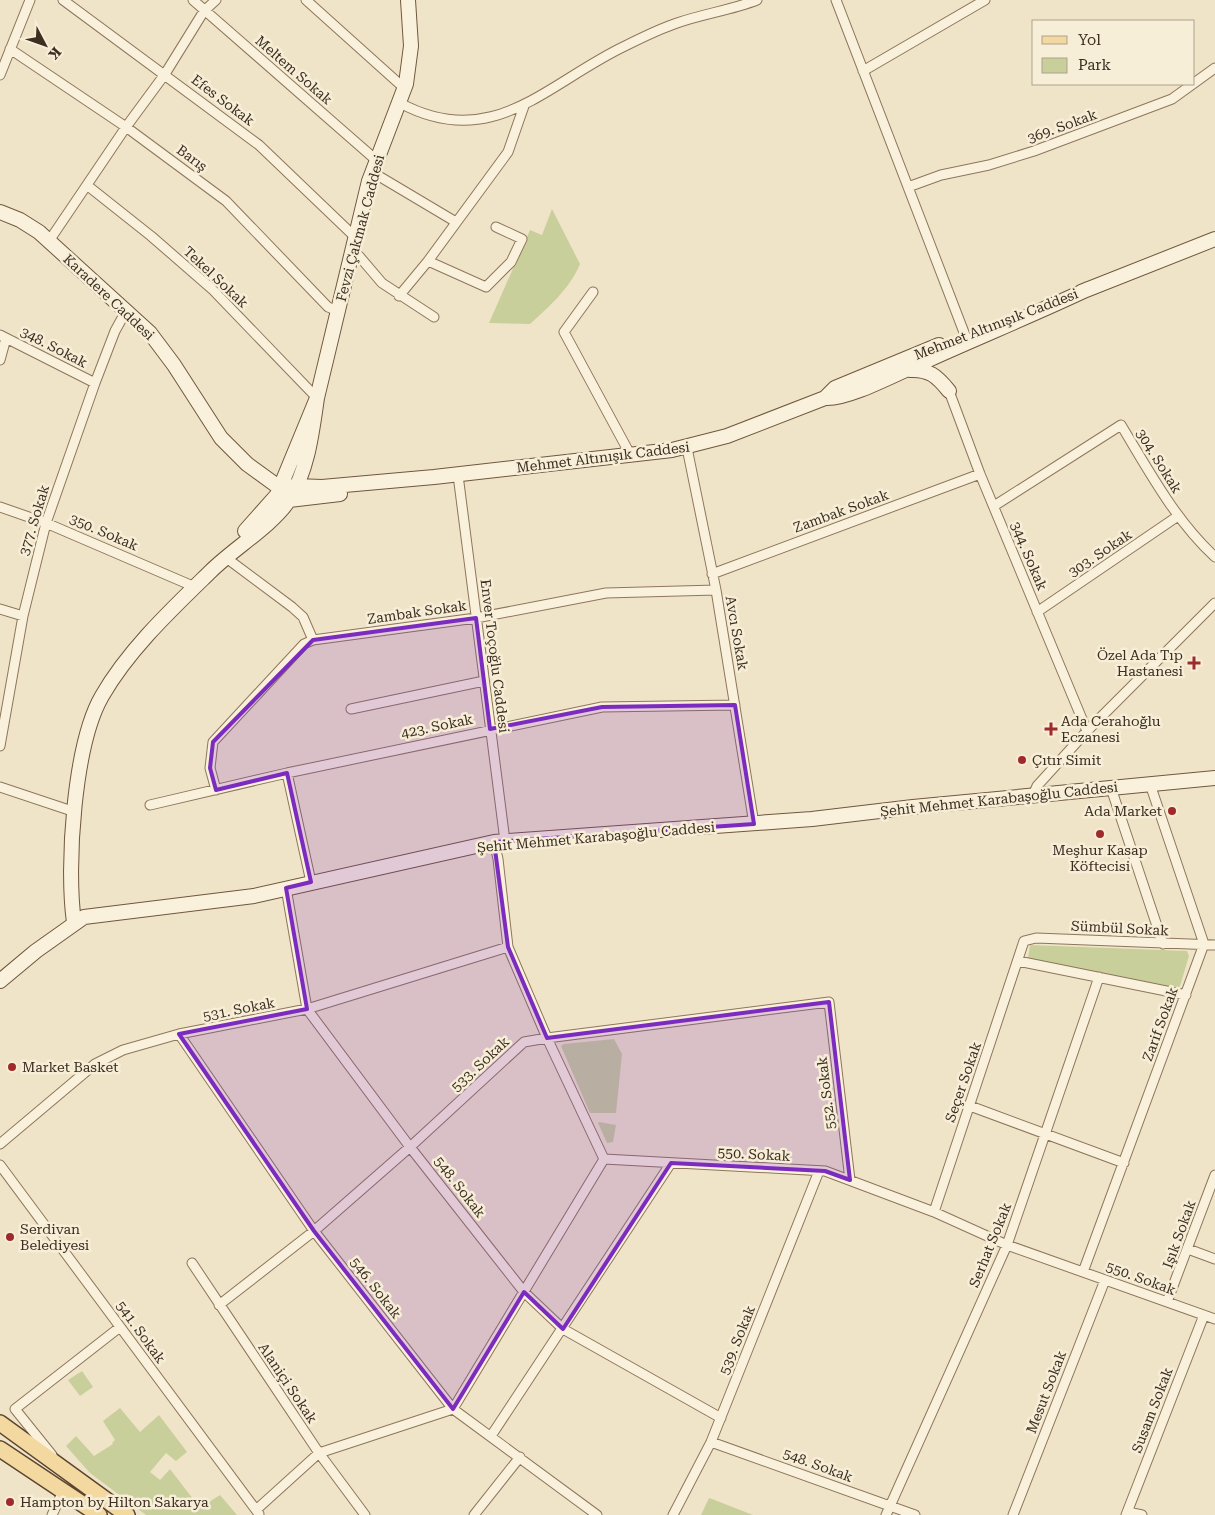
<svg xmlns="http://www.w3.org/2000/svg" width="1215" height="1515" viewBox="0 0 1215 1515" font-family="'Roboto Serif',serif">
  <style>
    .green { fill: #c9cf9b }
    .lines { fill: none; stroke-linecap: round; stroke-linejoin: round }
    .street-casing { stroke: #8d765c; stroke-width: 11 }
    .secondary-casing { stroke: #6f573f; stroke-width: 16 }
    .primary-casing { stroke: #5b4430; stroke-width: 18 }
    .street { stroke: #faf1dc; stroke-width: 9 }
    .secondary { stroke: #faf1dc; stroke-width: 14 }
    .primary { stroke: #f3d9a0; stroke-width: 15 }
    .marked { fill: #7b2cbf; fill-opacity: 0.2; stroke: #7b2cbf; stroke-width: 4; stroke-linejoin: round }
    .poi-dot { fill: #9e2a2b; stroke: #f7eed8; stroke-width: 2 }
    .labels { text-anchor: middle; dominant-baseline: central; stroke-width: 5; stroke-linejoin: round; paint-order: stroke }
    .street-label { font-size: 14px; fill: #3d2e20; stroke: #f7eed8 }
    .poi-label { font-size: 14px; fill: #3d2e20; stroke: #f7eed8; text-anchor: start }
  </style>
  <rect width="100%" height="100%" fill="#f0e4c8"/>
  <path class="green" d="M552,209L580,264C571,287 548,308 530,324L489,323L530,230L542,235Z
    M1030,945L1187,951L1189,956L1180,986L1177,989L1028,958Z
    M614,1039L622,1054L616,1113H590L561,1046L564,1044Z
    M599,1122L616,1125L613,1142L607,1143L598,1123Z
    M82,1371L93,1387L80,1396L68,1380Z
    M120,1408L140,1432L159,1415L187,1452L176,1461L166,1453L150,1472L160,1480L170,1469L200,1508L220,1495L237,1515H146L90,1473L66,1446L76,1436L94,1456L113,1444L112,1443L115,1440L103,1421Z
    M709,1498L712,1499L753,1515H701Z"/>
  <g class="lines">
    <g class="street-casing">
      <path id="street" d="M63,0L259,145L354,236
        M193,0L376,160
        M306,0L404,88
        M836,0L965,335
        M10,49L126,127L226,201L328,307L338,311
        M863,71L985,0
        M0,75L30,0
        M400,103C493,153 547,83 625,46C641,38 659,29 677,23C703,14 731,10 757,0
        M372,172L456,222
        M88,186L151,236L212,289L317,398
        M908,187L941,175L989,165L1034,151L1172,99L1215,68
        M49,241L126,127L165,74L204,11L216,0
        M351,253L359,256L382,283L434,317
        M428,261L486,287L511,262L522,239L496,227
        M593,292L564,332L630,454
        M399,296L428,261L508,152L524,106
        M0,335L95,383
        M0,360L6,338
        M949,391L980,474L1087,731
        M687,448L716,590L754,824
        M458,475L505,841
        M994,506L1121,425C1149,471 1175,520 1215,557
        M0,507L46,523L195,587
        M225,557L292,607L303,617L313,640
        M712,574L980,474
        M0,609L23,616
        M1037,612L1178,516
        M351,709L484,681
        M0,746L23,616L46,523L95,383L115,331L126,311
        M287,773L311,882
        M0,787L75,812
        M1111,788L1163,944
        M216,790L210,768L213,742L304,644L313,640L476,618L606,593L716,590
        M1033,795L1037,786L1087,731L1215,603
        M150,805L287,773L602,707L735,705
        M494,842L498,859L508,947L547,1038L604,1159L825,1171L934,1212L1007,1245L1215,1319
        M286,888L307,1009L410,1147L524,1292L563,1329L721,1418
        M1018,961L1186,995
        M179,1034L314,1231L453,1409L597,1515
        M970,1106L1124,1163
        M0,1144L95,1064L123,1050L179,1034L307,1009L508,947
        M0,1165L259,1514
        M934,1212L1024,941L1036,938L1215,945
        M1188,1249L1215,1259
        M192,1263L319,1453L365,1515
        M1083,1272L1204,944L1150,784
        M1167,1302L1215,1175
        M219,1305L314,1231L410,1147L524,1042L547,1038L829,1002L850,1180
        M491,1436L671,1163
        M711,1442L915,1515
        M52,1455L15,1409L120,1327
        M256,1510L319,1453L453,1409L604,1159
        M1128,1512L1142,1515
        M52,1515L63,1491
        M474,1515L520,1457
        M673,1515L711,1442L819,1171
        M886,1515L1007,1245L1099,977
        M1013,1515L1105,1280
        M1126,1515L1204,1315"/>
    </g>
    <g class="secondary-casing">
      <path id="secondary" d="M0,212L20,220L39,232L150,333L174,365L221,438L247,464L280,488L289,500L340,494
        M1081,292L1215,239
        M910,370C929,369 937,376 949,391
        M825,398L835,388L939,345
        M280,488L296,486L322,487L434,477L672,450L727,436L825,398C849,400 903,370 928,360C981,336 1035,314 1088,289
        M245,531L277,495L317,398L369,181L406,84L411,46L408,0
        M74,922C66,867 74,744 102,696C129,649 173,608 211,571C233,549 273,525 289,500C308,470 312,432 317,398
        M0,981L36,951L84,917L254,896L494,842L812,819L913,807L1215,778"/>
    </g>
    <g class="primary-casing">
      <path id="primary" d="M0,1423L127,1515
        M0,1449L99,1515"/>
    </g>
    <use href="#street" class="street"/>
    <use href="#secondary" class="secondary"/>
    <use href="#primary" class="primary"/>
  </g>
  <path class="marked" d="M476,618L490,729L602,707L735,705L754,824L494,842L508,947L547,1038L829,1002L850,1180L825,1171L671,1163L563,1329L524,1292L453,1409L314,1231L179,1034L307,1009L286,888L311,882L287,773L216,790L210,768L213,742L313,640Z"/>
  <g class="poi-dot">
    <path d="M1191.5 655.5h5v5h5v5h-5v5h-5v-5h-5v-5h5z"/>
    <path d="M1048.5 721.5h5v5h5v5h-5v5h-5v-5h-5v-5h5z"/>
    <circle cx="1022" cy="760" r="5"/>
    <circle cx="1172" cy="811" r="5"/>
    <circle cx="1100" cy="834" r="5"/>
    <circle cx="12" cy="1067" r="5"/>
    <circle cx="10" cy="1237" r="5"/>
    <circle cx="10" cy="1502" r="5"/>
  </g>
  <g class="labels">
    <g class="street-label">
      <text transform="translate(294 70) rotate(41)">Meltem Sokak</text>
      <text transform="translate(223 100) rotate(37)">Efes Sokak</text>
      <text transform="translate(1062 126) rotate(-20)">369. Sokak</text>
      <text transform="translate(192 158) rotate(36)">Barış</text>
      <text transform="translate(360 228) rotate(-75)">Fevzi Çakmak Caddesi</text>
      <text transform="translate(216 277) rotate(43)">Tekel Sokak</text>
      <text transform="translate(109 297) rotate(43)">Karadere Caddesi</text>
      <text transform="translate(996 324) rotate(-21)">Mehmet Altınışık Caddesi</text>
      <text transform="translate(54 347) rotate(27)">348. Sokak</text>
      <text transform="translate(603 457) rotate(-7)">Mehmet Altınışık Caddesi</text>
      <text transform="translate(1159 461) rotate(58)">304. Sokak</text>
      <text transform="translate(841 511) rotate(-20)">Zambak Sokak</text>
      <text transform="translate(34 520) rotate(-73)">377. Sokak</text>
      <text transform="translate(104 532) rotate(23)">350. Sokak</text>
      <text transform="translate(1100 553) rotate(-34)">303. Sokak</text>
      <text transform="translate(1029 556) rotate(67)">344. Sokak</text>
      <text transform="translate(417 612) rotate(-8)">Zambak Sokak</text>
      <text transform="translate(737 633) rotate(80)">Avcı Sokak</text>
      <text transform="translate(495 656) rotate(83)">Enver Toçoğlu Caddesi</text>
      <text transform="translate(437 726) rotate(-12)">423. Sokak</text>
      <text transform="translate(999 799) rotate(-6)">Şehit Mehmet Karabaşoğlu Caddesi</text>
      <text transform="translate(596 837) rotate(-5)">Şehit Mehmet Karabaşoğlu Caddesi</text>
      <text transform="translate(1120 928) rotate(3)">Sümbül Sokak</text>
      <text transform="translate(239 1009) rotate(-11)">531. Sokak</text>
      <text transform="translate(1160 1024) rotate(-70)">Zarif Sokak</text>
      <text transform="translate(480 1064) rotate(-43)">533. Sokak</text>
      <text transform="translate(963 1082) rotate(-71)">Seçer Sokak</text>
      <text transform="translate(826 1093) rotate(-97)">552. Sokak</text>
      <text transform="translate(754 1154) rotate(3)">550. Sokak</text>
      <text transform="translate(460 1187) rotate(52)">548. Sokak</text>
      <text transform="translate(1179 1234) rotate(-70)">Işık Sokak</text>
      <text transform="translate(990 1245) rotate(-68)">Serhat Sokak</text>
      <text transform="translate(1141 1278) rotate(20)">550. Sokak</text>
      <text transform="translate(376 1288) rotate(52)">546. Sokak</text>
      <text transform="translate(141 1332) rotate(54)">541. Sokak</text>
      <text transform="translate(737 1340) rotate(-68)">539. Sokak</text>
      <text transform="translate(288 1383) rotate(56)">Alaniçi Sokak</text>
      <text transform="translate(1046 1392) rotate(-69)">Mesut Sokak</text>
      <text transform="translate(1152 1410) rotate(-69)">Susam Sokak</text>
      <text transform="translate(818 1465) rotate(20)">548. Sokak</text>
    </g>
    <g class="poi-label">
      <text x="1183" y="655" text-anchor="end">Özel Ada Tıp<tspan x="1183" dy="16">Hastanesi</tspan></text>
      <text x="1061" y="721">Ada Cerahoğlu<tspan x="1061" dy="16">Eczanesi</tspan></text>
      <text x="1032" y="760">Çıtır Simit</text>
      <text x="1162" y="811" text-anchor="end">Ada Market</text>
      <text x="1100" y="850" text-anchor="middle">Meşhur Kasap<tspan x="1100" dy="16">Köftecisi</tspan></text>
      <text x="22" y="1067">Market Basket</text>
      <text x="20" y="1229">Serdivan<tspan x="20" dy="16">Belediyesi</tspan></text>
      <text x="20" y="1502">Hampton by Hilton Sakarya</text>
    </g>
  </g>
  <rect x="1032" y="20" width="162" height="65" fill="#f7eed8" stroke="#ada18e"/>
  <rect x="1042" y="36" width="25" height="8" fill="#f3d9a0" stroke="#ada18e"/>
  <text x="1078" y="45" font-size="15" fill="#3d2e20">Yol</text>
  <rect x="1042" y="58" width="25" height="15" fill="#c9cf9b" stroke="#ada18e"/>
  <text x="1078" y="70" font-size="15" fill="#3d2e20">Park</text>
  <g transform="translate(45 45) rotate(131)" stroke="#f7eed8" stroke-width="4" paint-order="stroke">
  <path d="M0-4L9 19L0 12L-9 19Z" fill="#3d2e20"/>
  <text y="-8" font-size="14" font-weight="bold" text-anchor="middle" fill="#3d2e20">K</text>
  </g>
</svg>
